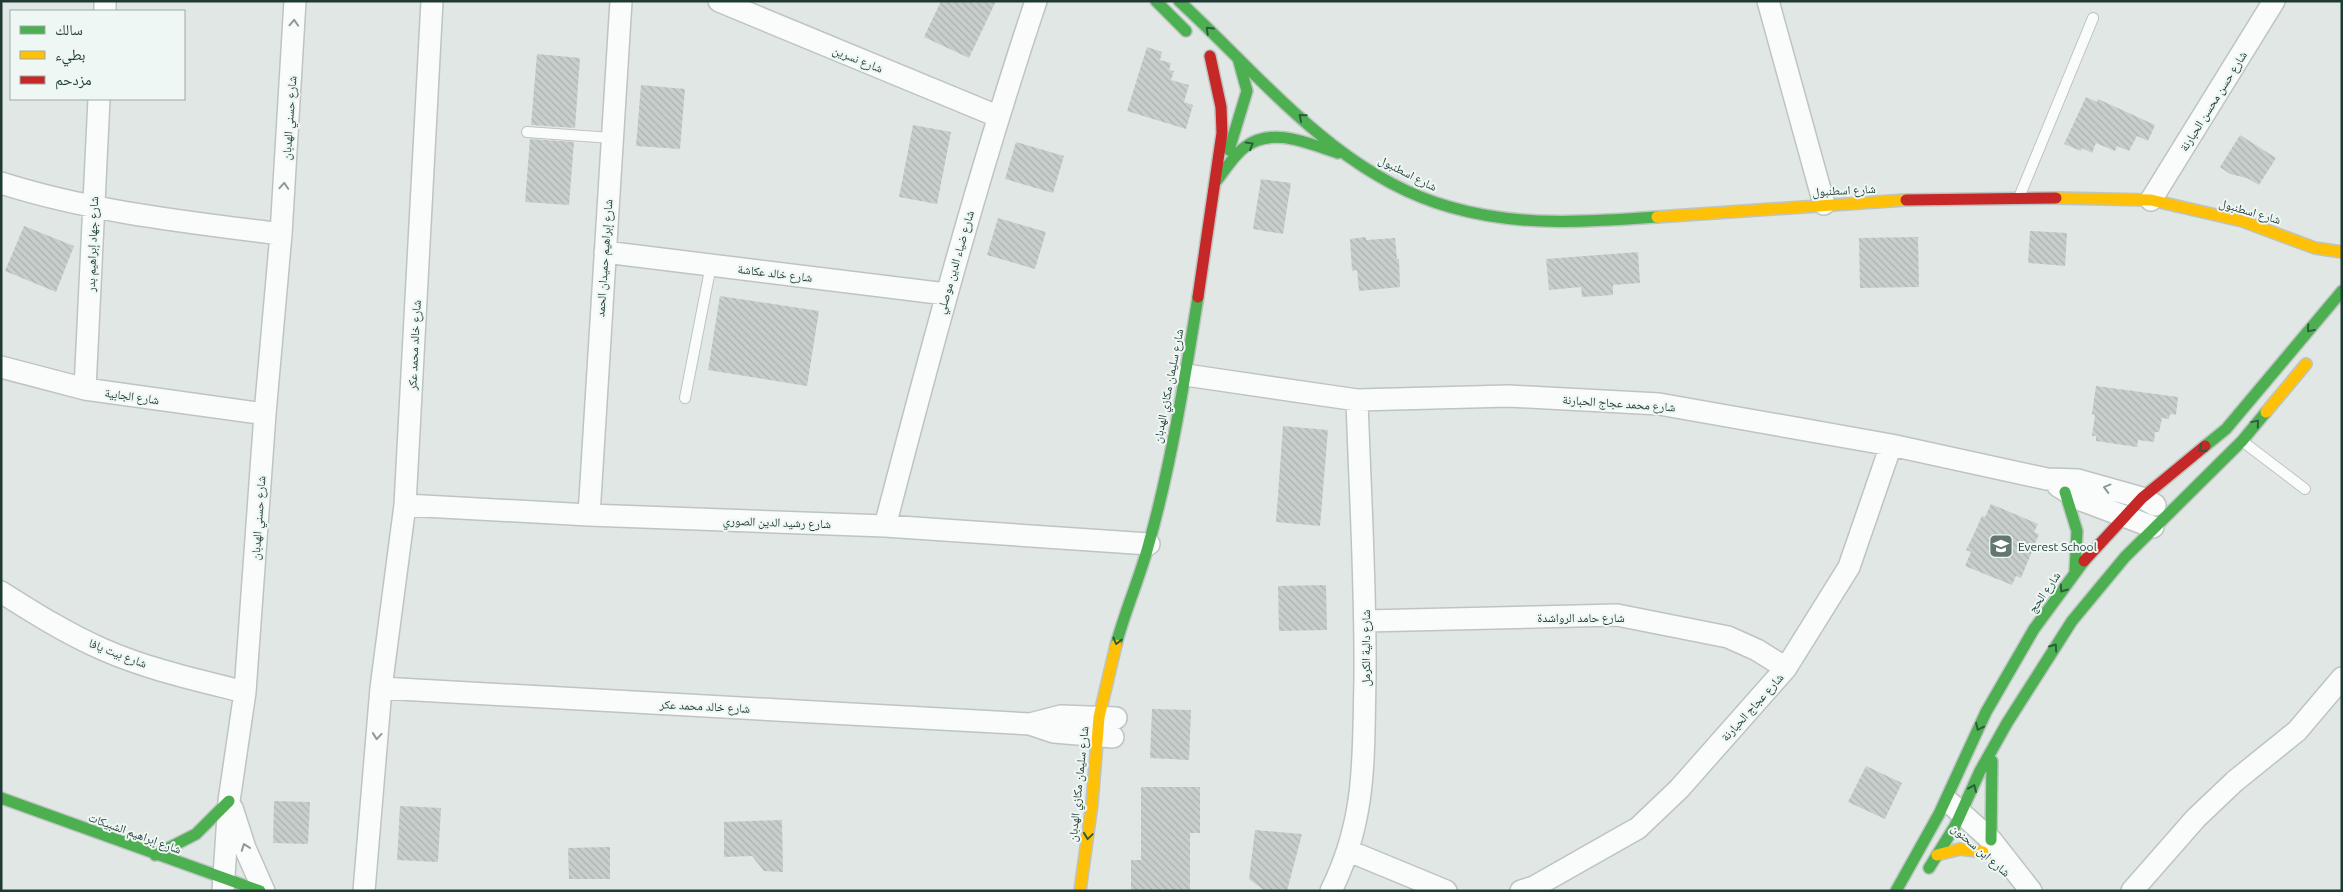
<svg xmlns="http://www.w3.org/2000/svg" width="2343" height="892" viewBox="0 0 2343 892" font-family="Ubuntu,'Noto Naskh Arabic',sans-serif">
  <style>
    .building { fill: url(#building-back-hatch) }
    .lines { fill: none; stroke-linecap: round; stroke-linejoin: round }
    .lane-casing { stroke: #bec4c1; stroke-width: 12 }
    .street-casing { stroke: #bec4c1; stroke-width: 24 }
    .fast-casing { stroke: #bdc5c2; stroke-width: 14 }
    .slow-casing { stroke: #bdc5c2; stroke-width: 14 }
    .jam-casing { stroke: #bdc5c2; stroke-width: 14 }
    .lane { stroke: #fafbfb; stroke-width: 10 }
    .street { stroke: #fafbfb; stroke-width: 21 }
    .fast { stroke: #4caf50; stroke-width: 11 }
    .slow { stroke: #ffc107; stroke-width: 11 }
    .jam { stroke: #c62828; stroke-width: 11 }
    .oneway { stroke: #8c9a98 }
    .oneway2 { stroke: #2c5d3c }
    .labels { text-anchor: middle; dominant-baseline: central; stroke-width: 4; stroke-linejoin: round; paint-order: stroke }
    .street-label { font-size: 12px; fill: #1f3a34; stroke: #eef7f3 }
    .poi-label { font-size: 12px; fill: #1f3a34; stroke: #eef7f3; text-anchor: start }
  </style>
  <defs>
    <pattern id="building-back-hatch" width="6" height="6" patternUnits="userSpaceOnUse" patternTransform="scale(1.25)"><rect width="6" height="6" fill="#c8cecc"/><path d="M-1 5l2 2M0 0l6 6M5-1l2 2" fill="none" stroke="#abb2b0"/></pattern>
  </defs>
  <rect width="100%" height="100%" fill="#e1e7e4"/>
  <path class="building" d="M941,1H996L969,58L924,37Z
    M1147,47L1162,52L1160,60L1171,63L1169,70L1174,71L1171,80L1189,85L1184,102L1193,105L1186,129L1127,111Z
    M537,54L580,58L575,128L531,125Z
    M641,85L685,89L680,149L636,146Z
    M2086,97L2097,102L2098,99L2155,125L2148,141L2137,136L2129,151L2117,146L2115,151L2096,143L2092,153L2082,148L2081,151L2064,144Z
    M913,125L951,132L937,204L899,197Z
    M2240,135L2276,158L2259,185L2247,178L2230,174L2220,167Z
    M530,139L574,142L569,205L525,202Z
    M1016,142L1064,156L1053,193L1005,179Z
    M1261,179L1291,183L1283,234L1253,229Z
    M998,218L1046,232L1035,269L987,255Z
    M24,226L74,246L56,292L5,271Z
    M2030,231L2067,233L2065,266L2028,263Z
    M1366,237V240L1395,238L1397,259H1399L1400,287L1359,291L1357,270L1352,271L1350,239Z
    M1918,237L1919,287L1860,288L1859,238Z
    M1638,252L1640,283L1613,285V295L1582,297L1581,287L1549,290L1546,259Z
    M720,296L819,311L807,386L708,370Z
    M2096,386L2178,397L2176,415L2170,414L2169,419L2162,418L2159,432H2155L2154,442L2138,440L2137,447L2096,441V436H2092L2095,415L2092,414Z
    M1283,426L1328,430L1320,526L1276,522Z
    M1991,504L2038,524L2034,532L2039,534L2021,578L2016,576L2012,585L1965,566L1971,552L1966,550L1973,536L1982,516L1985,517Z
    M1326,585L1327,630L1279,631L1278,586Z
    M1152,709L1191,710L1189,760L1150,758Z
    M1866,766L1902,783L1885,819L1848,802Z
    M1141,787H1200V833H1190V891H1131V860H1141Z
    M274,801L310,802L308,844L273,843Z
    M400,806L441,808L438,862L397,860Z
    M782,820L783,872L764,871L752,856L724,857V822Z
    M1255,830L1302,834L1287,891H1265L1249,879Z
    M610,847V879H569L568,848Z"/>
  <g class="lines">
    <g class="lane-casing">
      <path id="lane" d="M527,132L612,138
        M2020,195L2093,18
        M685,398L711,265
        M2242,441L2305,489"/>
    </g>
    <g class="street-casing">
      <path id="street" d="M719,1L997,116
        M1768,1L1824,204
        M105,11V1
        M1,183C92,212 187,222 281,234
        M2151,200L2274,1
        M605,252L946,294
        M1,367L85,389L265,414
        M1186,375L1357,400L1509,396L1659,404L1891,445L2047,479L2078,480L2142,498L2155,505
        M85,389L99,99
        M2058,486L2081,500L2153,527
        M405,505L589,515L885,526L1149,544
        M589,515L621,1
        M885,526C931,349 978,174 1036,1
        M1,592C34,613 66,633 102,649C147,669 197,680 245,692
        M1366,621L1617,615L1728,637L1757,650L1786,668
        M381,688L1030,724L1054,732L1113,737
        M1030,724L1061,716L1116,718
        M1950,803L1991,840L2031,891
        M232,808L245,848L264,891
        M1349,851L1446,891
        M223,891L229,801L245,692L265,414L281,234L295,1
        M364,891L381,688L405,505L432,1
        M1331,891C1367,818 1363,758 1365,680C1366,586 1360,493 1357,400
        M1521,891L1534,887L1638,828L1679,789L1786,668L1849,567L1891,445
        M2132,891L2196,818L2235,781L2297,731L2342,678"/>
    </g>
    <g class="fast-casing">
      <path id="fast" d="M1156,1L1186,31
        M1179,1C1261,76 1338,176 1450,207C1518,227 1587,222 1657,217
        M1229,150L1247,91L1238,58
        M1217,180C1226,169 1233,156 1245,147C1273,126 1309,144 1338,153
        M2205,446L2226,429L2342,291
        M2065,492L2077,531L2075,571
        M1116,645C1125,610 1140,578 1149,543C1171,465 1185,378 1198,297
        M1,798L260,891
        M1991,840L1992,761
        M155,855L196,834L229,801
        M1929,868L1955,826L1980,771L2007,723L2072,621L2125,557L2242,441L2266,412
        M1896,891L1939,814L1986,712L2034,629L2084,561"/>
    </g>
    <g class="slow-casing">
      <path id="slow" d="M2056,198L2151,200L2242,221L2315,248L2342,252
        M1657,217L1906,200
        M2266,412L2306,364
        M1937,855L1960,849L1983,852
        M1080,891L1092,804L1099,717L1116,645"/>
    </g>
    <g class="jam-casing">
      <path id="jam" d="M1906,200L2056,198
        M1198,297L1222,133L1221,107L1210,56
        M2084,561L2142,498L2205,446"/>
    </g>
    <use href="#lane" class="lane"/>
    <use href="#street" class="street"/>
    <use href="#fast" class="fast"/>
    <use href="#slow" class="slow"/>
    <use href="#jam" class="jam"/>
  </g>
  <defs><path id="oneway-chevron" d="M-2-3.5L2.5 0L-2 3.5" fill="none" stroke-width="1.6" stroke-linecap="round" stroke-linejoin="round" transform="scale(1.25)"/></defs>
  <g class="oneway">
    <use href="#oneway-chevron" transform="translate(294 23) rotate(-87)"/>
    <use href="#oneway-chevron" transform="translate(284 186) rotate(-86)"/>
    <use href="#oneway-chevron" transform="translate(2107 488) rotate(-165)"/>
    <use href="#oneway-chevron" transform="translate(377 736) rotate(95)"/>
    <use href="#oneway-chevron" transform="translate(245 847) rotate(-110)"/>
  </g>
  <g class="oneway2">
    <use href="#oneway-chevron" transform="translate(1209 30) rotate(-136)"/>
    <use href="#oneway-chevron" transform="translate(1302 117) rotate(-140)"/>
    <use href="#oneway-chevron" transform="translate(1250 145) rotate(-30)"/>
    <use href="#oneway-chevron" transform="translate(2310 329) rotate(130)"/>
    <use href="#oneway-chevron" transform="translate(2256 423) rotate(-50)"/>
    <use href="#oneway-chevron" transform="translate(2202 449) rotate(141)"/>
    <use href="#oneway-chevron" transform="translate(2063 589) rotate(125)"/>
    <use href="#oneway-chevron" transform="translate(1117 641) rotate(104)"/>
    <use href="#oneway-chevron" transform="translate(2054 647) rotate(-55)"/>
    <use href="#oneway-chevron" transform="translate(1979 727) rotate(115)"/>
    <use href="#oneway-chevron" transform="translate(1973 788) rotate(-67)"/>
    <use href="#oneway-chevron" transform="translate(1088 836) rotate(98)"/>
  </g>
  <defs>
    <g id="school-square" transform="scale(1.25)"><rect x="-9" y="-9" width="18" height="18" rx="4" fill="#637772" stroke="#eef7f3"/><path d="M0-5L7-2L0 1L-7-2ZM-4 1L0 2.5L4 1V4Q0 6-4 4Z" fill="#fff"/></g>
  </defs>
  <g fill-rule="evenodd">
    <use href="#school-square" x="2001" y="546"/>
  </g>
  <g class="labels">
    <g class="street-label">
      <text transform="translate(858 59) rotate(22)">شارع نسرين</text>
      <text transform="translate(2213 101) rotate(-58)">شارع حسن محسن الحبارنة</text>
      <text transform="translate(289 118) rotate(-86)">شارع حسني الهدبان</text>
      <text transform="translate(1408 173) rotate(27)">شارع اسطنبول</text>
      <text transform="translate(1844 190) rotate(-3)">شارع اسطنبول</text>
      <text transform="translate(2250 211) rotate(16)">شارع اسطنبول</text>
      <text transform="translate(92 244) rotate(-88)">شارع جهاد إبراهيم بدر</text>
      <text transform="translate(604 258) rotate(-86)">شارع إبراهيم حميدان الحمد</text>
      <text transform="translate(955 262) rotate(-74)">شارع ضياء الدين موصلي</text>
      <text transform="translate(775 273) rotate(7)">شارع خالد عكاشة</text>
      <text transform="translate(414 345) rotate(-87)">شارع خالد محمد عكر</text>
      <text transform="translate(1168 386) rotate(-79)">شارع سليمان مكازي الهدبان</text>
      <text transform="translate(132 396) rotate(8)">شارع الجابية</text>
      <text transform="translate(1619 403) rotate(4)">شارع محمد عجاج الحبارنة</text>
      <text transform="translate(258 518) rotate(-86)">شارع حسني الهدبان</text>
      <text transform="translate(777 522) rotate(2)">شارع رشيد الدين الصوري</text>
      <text transform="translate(2044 592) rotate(-55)">شارع الحج</text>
      <text x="1581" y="617">شارع حامد الرواشدة</text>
      <text transform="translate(1365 648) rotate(-90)">شارع دالية الكرمل</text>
      <text transform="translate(118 653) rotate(21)">شارع بيت يافا</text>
      <text transform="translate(705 706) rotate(3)">شارع خالد محمد عكر</text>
      <text transform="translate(1752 707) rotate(-48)">شارع عجاج الحبارنة</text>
      <text transform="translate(1078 784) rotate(-84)">شارع سليمان مكازي الهدبان</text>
      <text transform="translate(135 833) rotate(20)">شارع إبراهيم الشبيكات</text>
      <text transform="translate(1981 850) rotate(41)">شارع ابن سحنون</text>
    </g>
    <g class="poi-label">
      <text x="2018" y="546">Everest School</text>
    </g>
  </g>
  <rect width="2343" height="892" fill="none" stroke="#1f3a34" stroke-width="5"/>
  <rect x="10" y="10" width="175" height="90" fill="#eef7f3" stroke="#9baba7"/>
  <rect x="20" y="26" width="25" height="8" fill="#4caf50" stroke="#9baba7"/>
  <text x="55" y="35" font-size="15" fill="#1f3a34">سالك</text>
  <rect x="20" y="51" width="25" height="8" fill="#ffc107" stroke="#9baba7"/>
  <text x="55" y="60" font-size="15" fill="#1f3a34">بطيء</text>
  <rect x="20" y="76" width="25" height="8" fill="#c62828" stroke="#9baba7"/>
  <text x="55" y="85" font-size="15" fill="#1f3a34">مزدحم</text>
</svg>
